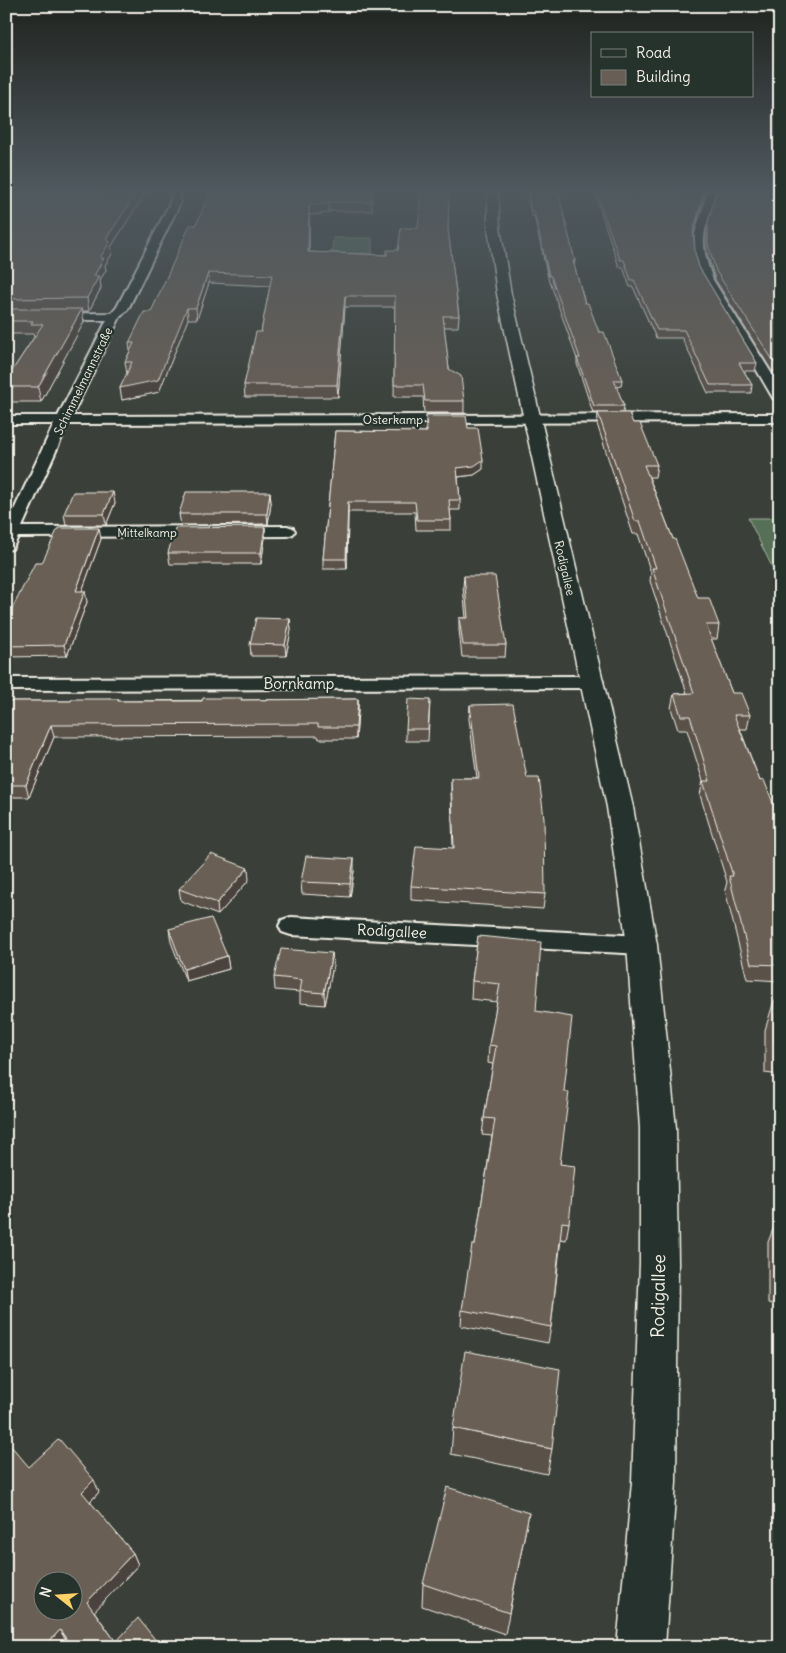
<svg xmlns="http://www.w3.org/2000/svg" width="786" height="1653" viewBox="0 0 786 1653" font-family="Delius,sans-serif">
  <style>
    .green { fill: #557056; stroke: #a4b09f }
    .lines { fill: none; stroke-linecap: round; stroke-linejoin: round }
    .street-casing { stroke: #f4f1e8; stroke-width: 4 }
    .secondary-casing { stroke: #f4f1e8; stroke-width: 3 }
    .street { fill: #26332d; fill-rule: evenodd }
    .secondary { fill: #26332d; fill-rule: evenodd }
    .wall { fill: #5a5149; stroke: #f4f1e8 }
    .shaded-wall { fill: #4a423c; stroke: #f4f1e8 }
    .building { fill: #695e55; stroke: #f4f1e8; fill-rule: evenodd }
    .labels { text-anchor: middle; dominant-baseline: central; stroke-width: 4.5; stroke-linejoin: round; paint-order: stroke }
    .far-street-label { font-size: 12px; fill: #f4f1e8; stroke: #26332d }
    .street-label { font-size: 15px; fill: #f4f1e8; stroke: #26332d }
    .near-street-label { font-size: 18px; fill: #f4f1e8; stroke: #26332d }
  </style>
  <rect width="100%" height="100%" fill="#3a4039"/>
  <filter id="ink" filterUnits="userSpaceOnUse"><feTurbulence type="fractalNoise" baseFrequency=".02" numOctaves="2"/><feDisplacementMap in="SourceGraphic" scale="10" xChannelSelector="R" yChannelSelector="G"/><feConvolveMatrix kernelMatrix="1 2 1 2 8 2 1 2 1" color-interpolation-filters="sRGB"/></filter>
  <g filter="url(#ink)">
    <path class="green" d="M333,238H372V256H332Z
      M778,490H780V583L748,518H779Z"/>
    <g class="lines">
      <g class="street-casing">
        <path id="street" d="M172,192H180V203L128,309L120,317L72,416L780,414V422L68,424L22,527L287,526L293,528L295,531L293,534L287,536L18,537L12,549L6,550V527L54,424H6V416H58L107,320H6V314L112,313L117,307L170,203Z
          M706,192H714C714,203 710,212 707,223C700,243 706,261 713,280L780,387V402L773,398L700,273C685,232 702,228 706,192Z
          M593,676L600,678L603,682L600,686L593,688L6,690V678Z
          M291,917L642,936L651,939L655,945L651,951L642,954L291,935L282,932L279,926L282,920Z"/>
      </g>
      <g class="secondary-casing">
        <path id="secondary" d="M488,192H498L500,227L511,294L633,807L657,945L676,1128L678,1263L676,1482L665,1647H617L632,1482L640,1263V1128L627,945L607,807L497,294L488,227Z"/>
      </g>
      <use href="#street" class="street"/>
      <use href="#secondary" class="secondary"/>
    </g>
    <path class="wall" d="M6,192H146L111,247L112,254L105,265L106,270L100,280L101,288L89,311H82L84,322L41,402H6V380L34,337L33,334H6Z
      M372,192V211H330L329,213L309,215V252L387,255L398,250L418,228L449,199L448,229L459,316L458,327H444L449,369L464,401V413H424L423,397H394L395,307H345L338,397H245L244,385L261,332L270,286L209,283L197,319H188L159,392L122,400L120,388L127,374L125,362L130,351L129,343L151,312L196,225Z
      M527,192H558L575,261L574,266L585,303L622,380L621,386L616,387L624,406L623,413H593L577,364V359L550,282H549L534,216H531Z
      M594,192H704L694,234L695,253L699,267L757,363L755,371H744L752,385L751,393H708L682,338H656L633,287H630L623,267H619Z
      M780,192V371H772L715,279L707,252V231L708,223Z
      M598,413L633,423L657,465L655,477H649L673,539L698,598L719,625L717,639H711L732,693L750,715L747,729H740L760,781L780,821V981L747,979L725,890L727,882L700,795L703,781L687,730H678L671,708L674,694L687,693L650,581L651,573L638,534H633L597,424Z
      M426,416L468,428L483,469L474,475L458,477L460,500V510H450L451,520V530H416L415,512H348L347,569H323V559L335,431L426,432Z
      M270,492L271,503L268,524L181,525L179,514Z
      M115,503L106,525H66L64,514Z
      M265,527V538L261,564H170L168,553Z
      M101,539L82,591L87,602L67,656L6,657V621L42,563Z
      M464,576L506,645L505,657H462L459,630V618H466L463,587Z
      M290,619L291,630L286,656H251L250,644Z
      M118,699V701L358,699V711L356,739H319L318,736L54,737L29,797H8L6,800V701H71Z
      M430,700L428,741H406V729Z
      M470,705L545,894L543,909L411,900V886L453,848L451,793V778H477L469,719Z
      M354,871L350,897L302,894L301,882Z
      M249,880L218,915L181,901L179,889Z
      M169,929L227,956L229,969L186,981L171,942Z
      M478,936L536,1011L564,1091L560,1164L569,1223L566,1240L561,1239L551,1327L548,1343L461,1326L462,1310L475,1245L492,1136L482,1135L484,1118L493,1064L488,1063L489,1045L497,1002L471,999L472,981Z
      M332,953L333,966L325,1005L300,1003V992L275,990L274,977Z
      M774,1001L780,1002V1075L765,1073V1030Z
      M779,1214H780V1306L768,1303V1242Z
      M453,1428L552,1449L547,1474L451,1454Z
      M29,1467L99,1492L90,1502L133,1553L138,1565L94,1611L116,1642L161,1647H70L66,1641L60,1647H6Z
      M529,1513L505,1634L422,1606L423,1584Z"/>
    <path class="shaded-wall" d="M137,192H146L111,247L112,254L105,265L106,270L100,280L101,288L89,311L87,298L94,276L106,239Z
      M704,192L703,199L692,238L693,232Z
      M329,202V213L309,215V262V205Z
      M208,273L209,283L197,319L196,308Z
      M345,296V307L338,397L337,385Z
      M187,308L188,319L159,392L122,400L120,388Z
      M82,309L84,322L41,402L38,387Z
      M483,460V469L474,475L457,477V468Z
      M113,492L115,503L106,525L104,514Z
      M270,492L271,503L268,524L267,514Z
      M348,502V512L347,569L346,559Z
      M265,527V538L261,564V553Z
      M99,528L101,539L78,602L76,591Z
      M85,591L87,602L67,656L64,645Z
      M290,619L291,630L286,656L285,645Z
      M358,699V711L356,739V727Z
      M51,725L54,737L29,797L26,785Z
      M354,859V871L350,897V884Z
      M248,868L249,880L218,915L217,903Z
      M332,953L333,966L325,1005L324,993Z
      M227,956L229,969L186,981L184,969Z
      M94,1480L99,1492L87,1505L82,1492Z
      M133,1553L138,1565L93,1613L87,1602Z
      M60,1630L66,1641L60,1647H44Z"/>
    <path class="building" d="M6,192H137L106,239L110,242L100,258H104L94,276H99L87,298L6,299Z
      M210,192H372V202H329V204L309,205L308,252L387,255V250H398L401,228H418L421,192H449L448,229L459,316H443L449,369L461,376L464,401H425L423,385H394L395,296H345L337,385H244L256,332H261L272,275L208,273L196,308H187L158,380L120,388L132,362H125L134,343H129L144,312H151L190,225H196Z
      M528,192H558L575,261H573L585,303H588L599,332H604L622,380H614L624,406H594L577,358H580L551,276H549L534,211H531Z
      M596,192H704L693,232L695,253L699,267L757,363H739L752,385H710L684,330H657L634,280H631L624,260H620Z
      M716,192H780V281H775L780,287V362H774L716,271L708,244V223Z
      M6,309H82L38,387H6V380L43,324H31L33,321H6Z
      M598,413H629L633,423H640L657,465H644L673,539H675L698,598H709L719,625H706L732,693H741L750,715H734L760,781L764,780L780,821V835H778L780,839V965L751,964L729,876H733L703,781H710L690,716H681L674,694L694,693L652,568H656L640,521H635Z
      M426,416H466L468,428H478L483,460L474,466L457,468L460,500H449L451,520H417L415,502H348L346,559H323L335,431L427,432Z
      M73,492H113L104,514H64Z
      M186,492H270L267,514H179Z
      M265,527L261,553H168L175,528Z
      M58,528H99L76,591H85L64,645L6,646V621L35,563H42Z
      M464,576H495L506,645H463L459,618H468Z
      M256,618L290,619L285,645L250,644Z
      M203,698H242L241,700L358,699L356,727H318V724L51,725L26,785H6V701H71L72,699H118V701H202Z
      M408,699L430,700L428,729H406Z
      M513,704L527,778H539L544,818L545,894L411,886L416,846L454,848L451,778H479L470,705Z
      M211,854L248,868L217,903L179,889Z
      M306,856L354,859L350,884L301,882Z
      M211,918L227,956L184,969L169,929Z
      M478,936L541,942L536,1011L572,1017L564,1091L569,1092L560,1164L575,1166L569,1223L562,1222L551,1327L462,1310L472,1245H475L495,1119L484,1118L496,1046L489,1045L500,984L472,981Z
      M281,949L332,953L324,993L300,991L302,980L274,977Z
      M774,1001L780,1002V1044H774Z
      M779,1214H780V1276H779Z
      M465,1351L560,1369L552,1449L453,1428Z
      M59,1439L94,1480L82,1492L133,1553L87,1602L116,1642L138,1618L161,1647H72L60,1630L44,1647H6V1440L29,1467ZM42,1580H72V1610H42Z
      M447,1487L529,1513L509,1613L423,1584Z"/>
  </g>
  <linearGradient id="sky" x2="0" y2="1"><stop stop-color="#20231f"/><stop offset="0.45" stop-color="#4f595f"/><stop offset="1" stop-color="#4f595f" stop-opacity="0"/></linearGradient>
  <rect width="786" height="423" fill="url(#sky)"/>
  <g class="labels">
    <g class="far-street-label">
      <text transform="translate(83 381) rotate(-64)">Schimmelmannstraße</text>
      <text x="393" y="419">Osterkamp</text>
      <text x="147" y="532">Mittelkamp</text>
      <text transform="translate(565 568) rotate(77)">Rodigallee</text>
    </g>
    <g class="street-label">
      <text x="299" y="683">Bornkamp</text>
      <text transform="translate(392 931) rotate(3)">Rodigallee</text>
    </g>
    <g class="near-street-label">
      <text transform="translate(658 1296) rotate(-89)">Rodigallee</text>
    </g>
  </g>
  <rect width="786" height="1653" fill="none" stroke="#26332d" stroke-width="25"/>
  <rect x="12" y="12" width="761" height="1628" fill="none" stroke="#f4f1e8" stroke-width="2" filter="url(#ink)"/>
  <rect x="591" y="32" width="162" height="65" fill="#26332d" stroke="#787f78"/>
  <rect x="601" y="49" width="25" height="8" fill="#26332d" stroke="#787f78"/>
  <text x="636" y="58" font-size="15" fill="#f4f1e8">Road</text>
  <rect x="601" y="70" width="25" height="15" fill="#695e55" stroke="#787f78"/>
  <text x="636" y="82" font-size="15" fill="#f4f1e8">Building</text>
  <g transform="translate(58 1596) rotate(287)"><circle r="24" fill="#26332d" stroke="#787f78"/>
  <path d="M0-4L9 19L0 12L-9 19Z" fill="#ffd166"/>
  <text y="-8" font-size="14" font-weight="bold" text-anchor="middle" fill="#f4f1e8">N</text>
  </g>
</svg>
